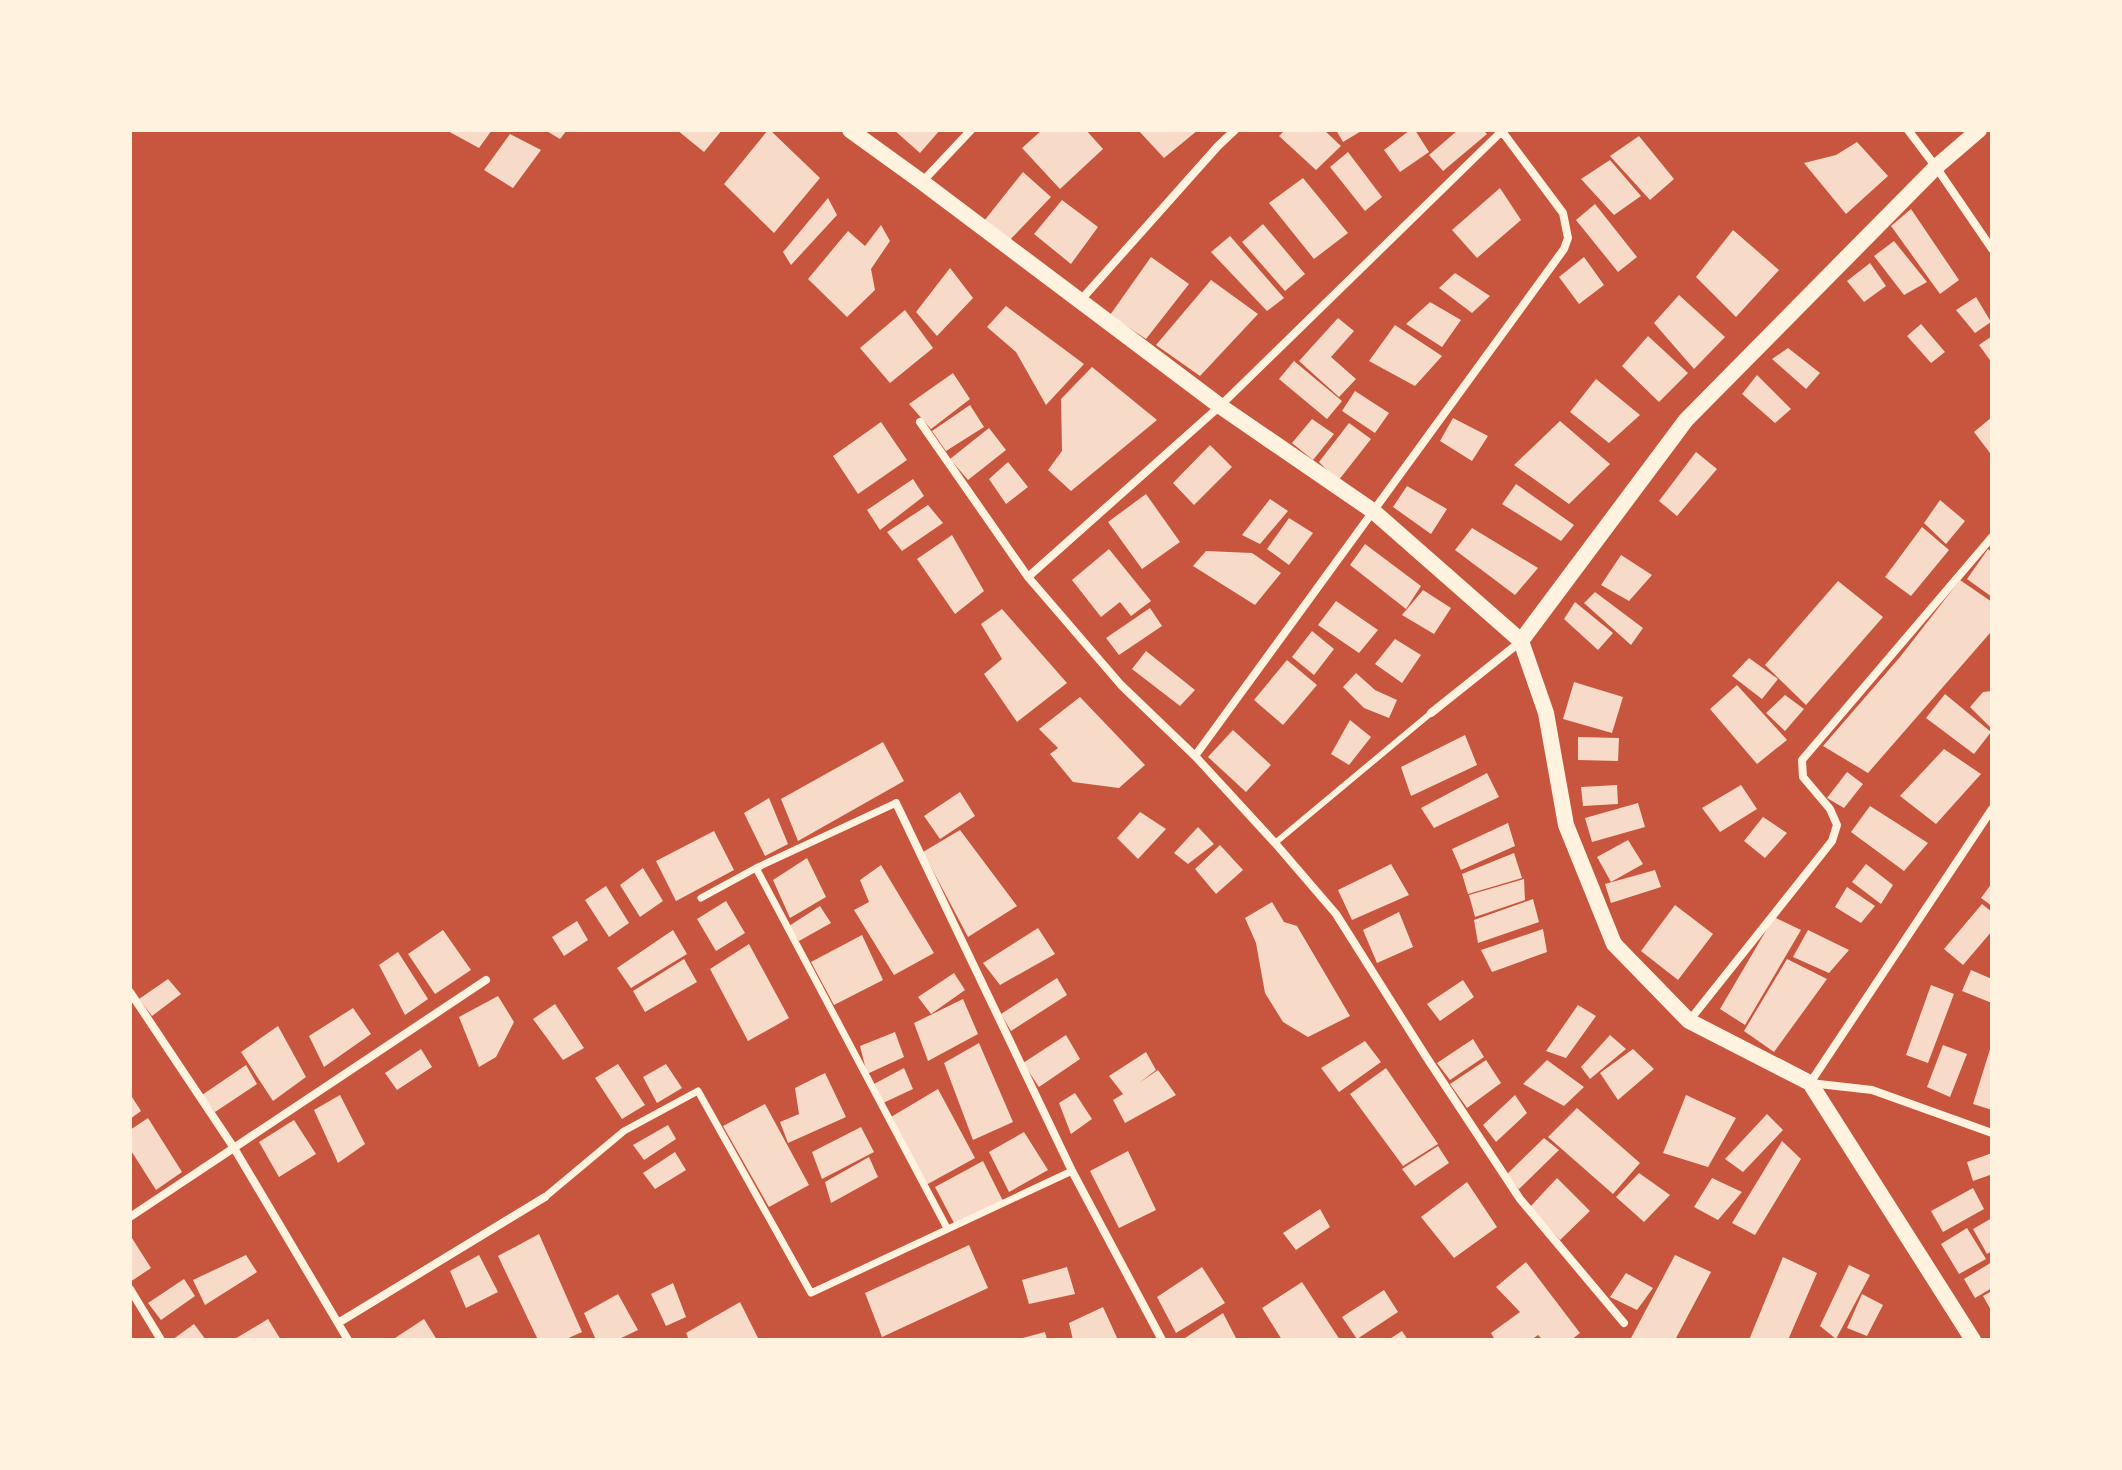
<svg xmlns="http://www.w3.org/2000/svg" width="2122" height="1470" viewBox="0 0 2122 1470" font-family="Figtree,sans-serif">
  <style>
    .building { fill: #f7dbc8 }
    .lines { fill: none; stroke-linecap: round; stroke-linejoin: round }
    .service { stroke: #fff3e0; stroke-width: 6 }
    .pedestrian { stroke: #fff3e0; stroke-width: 7 }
    .minor { stroke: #fff3e0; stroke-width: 8 }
    .secondary { stroke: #fff3e0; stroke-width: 16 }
  </style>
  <rect width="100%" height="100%" fill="#c8553d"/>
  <path class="building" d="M446,130H492L479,148Z
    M545,130H567L560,139Z
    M677,130H722L704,152Z
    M768,130H770L820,178L774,233L724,184Z
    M894,130H940L920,153Z
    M1042,130H1086L1103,149L1060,189L1022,148Z
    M1138,130H1198L1164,158Z
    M1285,130H1324L1341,146L1316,170L1279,136Z
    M1336,130H1363L1343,142Z
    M1410,130H1415L1429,152L1400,172L1384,150Z
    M1458,130H1483L1487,134L1443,171L1429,155Z
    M510,134L541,150L513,188L484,170Z
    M1639,136L1674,179L1650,200L1610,156Z
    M1857,142L1888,176L1846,214L1804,163L1836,155Z
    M1348,152L1382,197L1365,211L1330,167Z
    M1610,160L1641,196L1614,215L1581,179Z
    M1023,172L1051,197L1006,244L984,221Z
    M1303,178L1348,233L1314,259L1269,203Z
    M1500,188L1521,220L1477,258L1452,230Z
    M828,198L837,215L791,265L783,252Z
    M1062,200L1098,227L1071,264L1034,234Z
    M1595,204L1637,257L1618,272L1576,220Z
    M1911,209L1959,280L1940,294L1891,226Z
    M1263,224L1305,274L1285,291L1242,242Z
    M881,225L890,241L871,269L875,290L847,317L808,279L848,231L865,246Z
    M1733,230L1779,270L1736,317L1696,277Z
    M1230,236L1284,298L1267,311L1211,252Z
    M1894,241L1927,282L1904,295L1874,256Z
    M1151,257L1189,284L1146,339L1110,315Z
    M1584,257L1604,285L1579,304L1559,277Z
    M1870,263L1886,286L1864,302L1847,281Z
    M950,268L973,298L937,336L916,312Z
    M1455,273L1490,296L1472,313L1439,288Z
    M1211,280L1258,314L1200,376L1156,345Z
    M1679,295L1725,337L1694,369L1654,323Z
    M1976,297L1991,322L1975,333L1956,310Z
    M1430,302L1461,320L1442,347L1406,324Z
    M1006,306L1084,364L1046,405L1016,352L987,327Z
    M905,310L933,348L890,383L860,348Z
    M1338,318L1354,331L1331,357L1356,379L1339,397L1299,361Z
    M1921,324L1945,352L1931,363L1907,336Z
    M1395,325L1442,356L1415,386L1369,361Z
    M1648,336L1688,373L1659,402L1622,366Z
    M1992,336V363L1979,345Z
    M1788,348L1820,373L1806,389L1772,359Z
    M1294,361L1342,401L1327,419L1279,379Z
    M1092,367L1157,420L1071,491L1048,470L1062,451L1061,399Z
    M953,373L970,399L931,429L909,404Z
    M1757,375L1791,409L1775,423L1742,394Z
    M1596,379L1640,415L1609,443L1570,412Z
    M1355,391L1389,413L1375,433L1342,411Z
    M970,405L984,427L946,451L932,431Z
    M1992,417V451L1990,453L1974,432Z
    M1453,418L1488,436L1472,461L1440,441Z
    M1312,419L1334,434L1313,460L1292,443Z
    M1560,421L1610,464L1569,504L1514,465Z
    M881,422L907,460L858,494L833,456Z
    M1349,423L1371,439L1338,481L1319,462Z
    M989,428L1006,450L968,480L950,459Z
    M1210,445L1232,467L1194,505L1173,483Z
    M1696,452L1717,469L1677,516L1659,501Z
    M1008,462L1028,487L1006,504L989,479Z
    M913,479L924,496L880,530L867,510Z
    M1516,484L1574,525L1561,541L1502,504Z
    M1407,486L1447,509L1431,534L1393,507Z
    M1146,494L1180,542L1142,569L1108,522Z
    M1270,499L1288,511L1260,544L1242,535Z
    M1940,500L1965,521L1946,544L1924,523Z
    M928,505L943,523L902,551L887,532Z
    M1289,518L1313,533L1289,565L1267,549Z
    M1922,527L1949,550L1911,596L1885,577Z
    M1472,528L1538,568L1515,595L1455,550Z
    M952,535L984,591L955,614L917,559Z
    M1365,544L1421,586L1406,609L1350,565Z
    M1109,549L1151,601L1131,616L1120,602L1101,617L1072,580Z
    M1988,549L1992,552V597L1967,579Z
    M1206,551L1252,553L1281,573L1255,605L1193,566Z
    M1621,555L1652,575L1629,601L1601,585Z
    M1960,580L1992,602L1990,633L1868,773L1823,746L1900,657Z
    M1838,581L1883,617L1806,705L1765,665Z
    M1423,590L1451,608L1434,634L1402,615Z
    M1595,592L1643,628L1631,645L1584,603Z
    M1336,601L1378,630L1359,653L1318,625Z
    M1575,602L1613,633L1598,650L1564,619Z
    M1150,608L1162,626L1119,655L1106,638Z
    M1002,609L1067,683L1017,722L984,674L1002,659L981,624Z
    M1312,631L1334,649L1314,675L1292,657Z
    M1395,639L1421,655L1402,683L1375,664Z
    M1146,651L1195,690L1180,706L1132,669Z
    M1749,658L1778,679L1762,699L1732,676Z
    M1287,660L1317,685L1283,725L1254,700Z
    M1356,673L1375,690L1397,700L1389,718L1364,708L1343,687Z
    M1574,682L1623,697L1612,733L1563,719Z
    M1737,685L1787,740L1757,764L1710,709Z
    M1992,691V729L1970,707L1983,692Z
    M1945,694L1991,732L1974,754L1926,718Z
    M1785,695L1804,709L1785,731L1766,713Z
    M1080,697L1145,765L1119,788L1073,782L1050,754L1058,748L1039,729Z
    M1350,720L1371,737L1349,765L1331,754Z
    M1233,730L1271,765L1246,792L1208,757Z
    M1465,735L1477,765L1411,796L1401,767Z
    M1578,737L1619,738L1618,761L1578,760Z
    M883,742L904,781L798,841L781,799Z
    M1944,749L1981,774L1936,824L1900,796Z
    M1847,772L1863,784L1844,808L1827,798Z
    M1487,773L1499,797L1434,828L1421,808Z
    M1617,785L1618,804L1583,806L1581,787Z
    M1741,785L1757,809L1720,832L1702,808Z
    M960,792L975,816L940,839L924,816Z
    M769,798L788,844L765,856L744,813Z
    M1638,803L1645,827L1592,842L1585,818Z
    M1870,806L1928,843L1904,871L1851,832Z
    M1140,812L1166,829L1138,859L1117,838Z
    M1763,817L1787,833L1765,858L1744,841Z
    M1508,823L1515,846L1461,870L1452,849Z
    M1198,827L1214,844L1188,864L1174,853Z
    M960,830L1017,906L968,937L923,852Z
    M714,831L734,870L676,901L656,861Z
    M1628,840L1643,864L1611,882L1597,857Z
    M1220,845L1243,870L1216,894L1195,869Z
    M1514,853L1522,878L1468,894L1462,874Z
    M807,858L826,897L790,918L773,880Z
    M1391,864L1409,895L1352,920L1338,890Z
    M1866,864L1893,885L1881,904L1852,882Z
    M881,865L934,953L894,975L854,910L869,902L860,880Z
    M643,868L663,901L640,917L620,885Z
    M1655,870L1661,887L1611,903L1605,884Z
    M1524,879L1525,900L1475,917L1469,895Z
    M1992,883V906L1981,898Z
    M606,886L629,923L609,937L585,900Z
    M1847,887L1875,906L1861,923L1835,907Z
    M1533,899L1539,922L1478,943L1474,920Z
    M726,901L745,933L716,951L697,919Z
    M1272,902L1284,922L1297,926L1350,1016L1308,1037L1283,1022L1265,993L1256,943L1245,918Z
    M1982,904L1992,912V931L1963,965L1944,949Z
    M1675,905L1713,934L1678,980L1641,951Z
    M820,906L831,923L799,941L789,926Z
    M1399,912L1413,947L1377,963L1363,930Z
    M1774,917L1801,930L1745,1025L1720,1009Z
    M577,921L588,940L564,956L552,937Z
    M1038,928L1055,954L1000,985L983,963Z
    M1543,929L1547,952L1492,972L1481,950Z
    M443,930L471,970L435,994L408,954Z
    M673,930L687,954L631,988L617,968Z
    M1808,930L1849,950L1829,973L1793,957Z
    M862,935L883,980L834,1005L811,962Z
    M749,944L789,1018L748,1041L710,969Z
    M398,952L428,999L405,1015L379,965Z
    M684,959L697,982L645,1012L633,991Z
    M1787,959L1827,979L1774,1052L1744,1031Z
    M1971,970L1992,979V1003L1962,991Z
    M954,973L965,990L931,1014L918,997Z
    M1057,978L1067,995L1011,1031L1001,1014Z
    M168,979L181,994L152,1016L139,999Z
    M1463,980L1474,997L1440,1021L1427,1004Z
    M1931,985L1954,994L1928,1063L1906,1055Z
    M498,996L514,1022L496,1057L479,1067L459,1017Z
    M963,999L978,1034L928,1061L914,1023Z
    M555,1004L584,1048L563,1060L533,1019Z
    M1578,1005L1596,1016L1566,1058L1546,1051Z
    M353,1008L371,1034L324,1067L309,1036Z
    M278,1026L306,1077L273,1101L241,1052Z
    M895,1032L904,1057L867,1074L860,1046Z
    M1066,1035L1080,1059L1039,1087L1023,1063Z
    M1610,1035L1626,1049L1590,1079L1581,1067Z
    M1473,1039L1484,1057L1450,1080L1437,1063Z
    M1365,1041L1381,1062L1339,1092L1321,1068Z
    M979,1043L1013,1122L973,1140L944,1063Z
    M1943,1045L1967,1054L1950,1097L1927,1087Z
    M1991,1046H1992V1110L1973,1104Z
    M421,1049L432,1067L397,1090L385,1073Z
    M1633,1049L1654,1069L1618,1100L1600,1073Z
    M1146,1052L1156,1070L1139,1083L1158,1070L1176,1095L1125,1123L1113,1100L1123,1094L1109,1076Z
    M1486,1060L1501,1083L1467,1108L1450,1084Z
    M1547,1060L1584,1087L1564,1106L1523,1084Z
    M618,1064L645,1105L622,1119L595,1078Z
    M666,1064L682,1088L657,1103L643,1077Z
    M246,1065L257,1084L215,1112L202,1095Z
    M904,1068L913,1089L883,1103L874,1084Z
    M1386,1068L1438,1144L1403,1166L1350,1094Z
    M825,1073L846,1117L788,1143L780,1122L799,1114L795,1088Z
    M938,1089L975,1158L926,1185L891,1117Z
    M1075,1093L1092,1119L1071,1134L1059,1103Z
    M130,1094L141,1111L130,1119Z
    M340,1095L365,1144L338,1163L314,1110Z
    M1515,1095L1527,1113L1496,1142L1483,1125Z
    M1686,1095L1736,1118L1708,1167L1663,1153Z
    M765,1104L809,1185L769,1207L723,1126Z
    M1577,1108L1640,1163L1613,1194L1548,1137Z
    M1767,1114L1783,1130L1743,1172L1725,1159Z
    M148,1118L182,1172L156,1190L130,1149V1130Z
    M294,1120L316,1154L279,1177L259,1142Z
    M668,1125L676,1139L644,1160L633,1145Z
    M861,1127L874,1152L822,1179L812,1152Z
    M1024,1132L1048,1170L1009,1192L989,1152Z
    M1544,1138L1559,1150L1519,1189L1505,1176Z
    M1782,1141L1801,1159L1755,1235L1732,1223Z
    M1438,1146L1449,1163L1415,1186L1402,1169Z
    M1128,1151L1156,1210L1119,1228L1090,1171Z
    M675,1152L686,1170L655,1189L643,1173Z
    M1992,1153V1181L1990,1175L1973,1181L1967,1162Z
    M869,1157L878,1177L831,1203L825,1182Z
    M983,1161L1003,1201L954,1223L935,1187Z
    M1639,1173L1670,1195L1644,1222L1616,1197Z
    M1557,1178L1590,1211L1560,1240L1530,1207Z
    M1712,1178L1742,1192L1718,1220L1694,1207Z
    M1467,1182L1497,1227L1454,1258L1421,1217Z
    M1973,1188L1984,1209L1943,1232L1931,1211Z
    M1320,1209L1330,1227L1296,1250L1283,1233Z
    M1992,1218V1251L1987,1254L1973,1229Z
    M1967,1228L1986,1259L1959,1274L1941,1244Z
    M539,1234L582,1332L564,1340H538L498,1256Z
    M130,1235L151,1268L130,1282Z
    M969,1245L988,1288L882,1337L865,1293Z
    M246,1255L257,1272L205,1305L193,1280Z
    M479,1255L498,1292L466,1308L450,1271Z
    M1675,1255L1711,1272L1675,1340H1630Z
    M1783,1257L1817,1273L1788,1340H1749Z
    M1526,1262L1580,1333L1571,1340H1543L1538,1335L1531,1340H1495L1491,1333L1520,1312L1496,1287Z
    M1992,1262V1288L1975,1298L1964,1279Z
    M1849,1265L1870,1275L1836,1339L1820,1326Z
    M1067,1267L1075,1294L1029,1304L1022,1280Z
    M1202,1267L1225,1303L1176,1333L1157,1297Z
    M1626,1273L1653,1288L1637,1310L1610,1297Z
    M184,1279L195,1296L161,1320L148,1303Z
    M1302,1282L1340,1340H1282L1262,1308Z
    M673,1283L686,1317L666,1326L651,1294Z
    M1384,1290L1398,1312L1357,1339L1342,1317Z
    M1992,1291V1312L1983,1296Z
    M618,1294L638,1330L617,1340H596L584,1313Z
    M1862,1294L1883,1305L1867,1336L1847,1328Z
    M740,1302L759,1340H689L686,1333Z
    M1103,1307L1118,1340H1073L1069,1323Z
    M1223,1313L1237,1340H1182Z
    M268,1319L281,1340H233Z
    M424,1319L437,1340H392Z
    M194,1324L206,1340H172Z
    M1402,1331L1408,1340H1388Z
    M1045,1332L1047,1340H1019V1339Z"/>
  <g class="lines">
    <path class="service" d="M1275,843L1431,713"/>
    <path class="pedestrian" d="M756,868L947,1228
      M701,898L756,868L896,803
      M545,1197L624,1131L698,1091L811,1293L1072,1171"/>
    <path class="minor" d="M1908,130L1936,167L1992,249
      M922,182L971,130
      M1080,301L1218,146L1235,130
      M920,422L1028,577L1121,685L1195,756L1275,843L1336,914L1425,1055L1520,1199L1624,1323
      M1028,577L1220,406L1503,130
      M1431,713L1520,642
      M1195,756L1564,249L1568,238L1563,213L1501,130
      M896,803L1072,1171L1162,1340
      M1992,809L1810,1083L1872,1090L1992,1133
      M130,992L234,1148L348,1340
      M1689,1021L1832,841L1837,825L1830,809L1803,777L1802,760L1992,537
      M130,1217L486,980
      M130,1289L161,1340
      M338,1323L545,1197"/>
    <path class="secondary" d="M850,130L922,182L1220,406L1373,511L1521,641L1546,713L1566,825L1614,944L1689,1021L1810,1083L1973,1340
      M1521,641L1686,420L1936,167L1979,130"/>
  </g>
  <rect width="2122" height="1470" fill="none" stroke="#fff3e0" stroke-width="264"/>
</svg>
